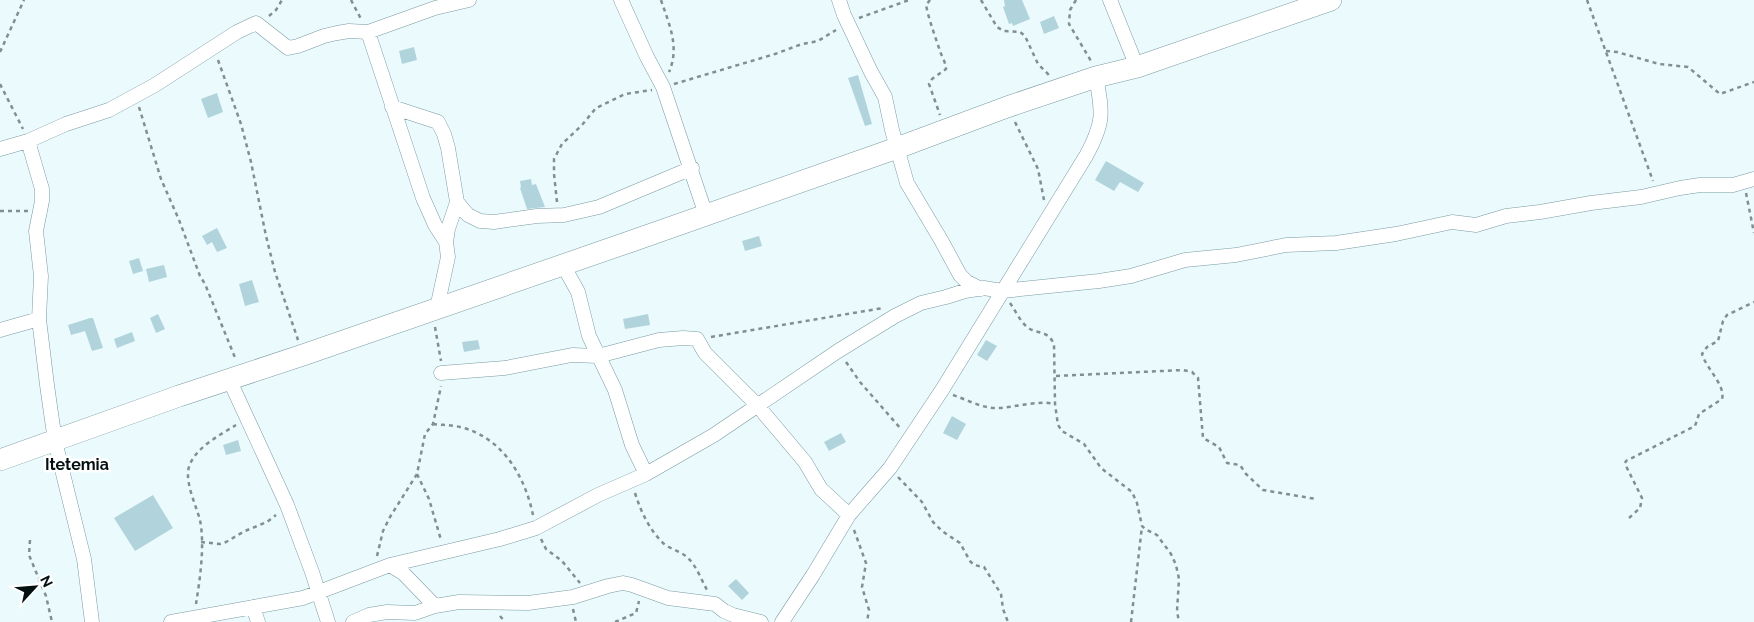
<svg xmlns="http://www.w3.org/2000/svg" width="1754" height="622" viewBox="0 0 1754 622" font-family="Raleway,sans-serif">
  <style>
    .building { fill: #b1d4dc }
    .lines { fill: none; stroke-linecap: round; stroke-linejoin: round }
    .minor-casing { stroke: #799ba2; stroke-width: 15 }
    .highway-casing { stroke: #799ba2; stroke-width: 22 }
    .path { stroke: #818f91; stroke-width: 2.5; stroke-dasharray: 4 4; stroke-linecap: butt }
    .minor { stroke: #fff; stroke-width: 14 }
    .highway { stroke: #fff; stroke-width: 21 }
    .labels { text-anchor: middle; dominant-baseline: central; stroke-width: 5; stroke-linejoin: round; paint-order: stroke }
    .quarter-label { font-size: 16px; font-weight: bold; fill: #030f11; stroke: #fff }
  </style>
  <rect width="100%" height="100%" fill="#ebfafd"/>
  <path class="building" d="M1004,0H1022L1030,19L1013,26L1012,23L1009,24L1003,7L1005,6Z
    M1054,16L1059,28L1044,34L1040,22Z
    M414,47L417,60L402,64L399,51Z
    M858,75L872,124L865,126L848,78Z
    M217,93L223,112L208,118L201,99Z
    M1106,161L1144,183L1138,192L1120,182L1114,191L1095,180Z
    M531,179L532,185L536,184L545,207L527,209L520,188L521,187L520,181Z
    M217,228L227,248L217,252L212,242L207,245L202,236Z
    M759,236L762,246L745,251L742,241Z
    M139,258L143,271L133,274L129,261Z
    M164,265L167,277L149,282L146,269Z
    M252,280L259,302L245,306L239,284Z
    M158,314L165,329L156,333L150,318Z
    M648,314L650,325L625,329L623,319Z
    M90,318H93L103,348L92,351L85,331L71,335L68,325Z
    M132,332L135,341L117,348L114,339Z
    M478,340L480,349L464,352L462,342Z
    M986,340L997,346L987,361L977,355Z
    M952,416L966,424L957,440L943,433Z
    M841,433L846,442L829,451L824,442Z
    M238,440L241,451L226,455L223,445Z
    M153,495L173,528L135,551L114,518Z
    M736,579L749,593L742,600L728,586Z"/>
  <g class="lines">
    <g class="minor-casing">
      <path id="minor" d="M621,0L647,57L663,87L706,215
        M839,0L844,15L871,72L885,97L892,130L907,183L941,240L960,275L967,282L981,289
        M1110,0L1137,67
        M368,32L423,198L435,225L446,242
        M392,107L438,122L444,134L448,148L457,202L448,229L446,242L448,257L437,308
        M28,141L42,189V201L36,231L41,276L39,319L47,385L55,441L84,559L92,622
        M0,149L28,141L66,124L109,110L155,85L237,32L256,23L288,48L298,46L324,36L337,33L349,31L368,32L435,8L469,0
        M457,202L468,215L480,221L494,222L537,216L564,215L599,207L692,168
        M563,265L578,292L589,336L615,390L632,445L646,474
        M0,330L39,319
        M441,373L505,368L572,355L598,356L659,340L683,338L697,339L705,353L757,405L805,462L821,489L849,515
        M229,379L287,505L312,572L328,622
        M390,565L403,573L435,606L459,602L528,603L573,597L608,586L623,583L632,585L668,598L715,604L724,611L733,615L761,622
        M253,607L258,622
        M171,622L303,598L390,565L500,539L536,528L598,495L646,474L714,435L838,351L895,316L921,303L946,297L965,291L984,288L1002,291L1099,281L1131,276L1185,260L1236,255L1286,245L1336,243L1396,234L1452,222L1476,225L1506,216L1540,212L1591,203L1641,197L1680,188L1700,185H1733L1754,179
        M353,622L369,615L387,612L415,613L435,606
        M782,622L813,575L849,515L890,468L942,390L1086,156C1104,123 1103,114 1096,77"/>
    </g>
    <g class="highway-casing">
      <path id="highway" d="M0,460L179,396L303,355L632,241L897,148L1007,107L1096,77L1137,67L1331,0"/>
    </g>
    <path class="path" d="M351,0L361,19
      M661,0C669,24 680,47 669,72
      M930,0L926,5C929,20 935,36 940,51C942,57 946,63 946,69L932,79L929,84L940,115
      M981,0L997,27L1004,31L1020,32L1025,36L1038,64L1049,75
      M1076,0L1070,10L1069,24L1091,61
      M1587,0L1653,181
      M269,16L276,10L282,0
      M859,18L909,0
      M1606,51L1617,52L1659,64L1688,67L1720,94L1754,82
      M0,52L24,0
      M218,60L241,124L251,162L266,236L275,272L298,340
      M0,84L23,129
      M674,84L775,54L802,44L818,41L836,30
      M139,107L161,179L179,220L200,276L205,284L236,360
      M1015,122L1038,169L1044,200
      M1746,193L1754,233
      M557,202L554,174V159L562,144L582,125L596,108L625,94L652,90
      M0,211H28
      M1010,303C1015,310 1020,321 1027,327C1037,335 1047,329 1054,344L1055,404L1058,425L1062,431L1084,444L1101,468L1132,492L1137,503L1142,526L1145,529L1157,535L1171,554L1176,565L1179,579L1177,611L1179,622
      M435,327L441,361
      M711,337L883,308
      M846,362L860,382L901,429
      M1056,376L1183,370L1192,372L1198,378L1203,438L1219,447L1227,463L1240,465L1246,474L1263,490L1316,499
      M953,395C968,400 983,409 999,408C1017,407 1037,400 1055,404
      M433,424C442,425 451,425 460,427C502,437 525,476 533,515
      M417,474L429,499L441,540
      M898,477L922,502L933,522L942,531L960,543L970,561L974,565L984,567L1001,594L1003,609L1008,622
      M635,493C641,512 649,529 663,543C670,549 680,551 687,557C696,565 701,579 707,590
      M1629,518L1640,508L1642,498L1627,468L1625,463L1626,461L1695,426L1699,414L1722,399C1726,386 1706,368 1702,354L1707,347L1718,341L1723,321L1727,315L1754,302
      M854,530L866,563L862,587L869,610L867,622
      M541,539L546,549L562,561L580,583
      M30,540L29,555L46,596L52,622
      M201,542L220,544L226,542L245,531L267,522L276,515
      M377,556L383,531L390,517L417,474L425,434L433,424L441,386
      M196,604C200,579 205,545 200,520C196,505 183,479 190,464C198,446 220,435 236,425
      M573,609L576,622
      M500,616L505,622
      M615,622L636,613L639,601
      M1131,622L1142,526"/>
    <use href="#minor" class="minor"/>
    <use href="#highway" class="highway"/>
  </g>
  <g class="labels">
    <g class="quarter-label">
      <text x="77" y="464">Itetemia</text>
    </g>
  </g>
  <g transform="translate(35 587) rotate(64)" stroke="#ffffff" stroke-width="4" paint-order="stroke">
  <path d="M0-4L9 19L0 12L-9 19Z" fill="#030f11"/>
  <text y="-8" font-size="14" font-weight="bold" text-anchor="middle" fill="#030f11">N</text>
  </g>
</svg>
